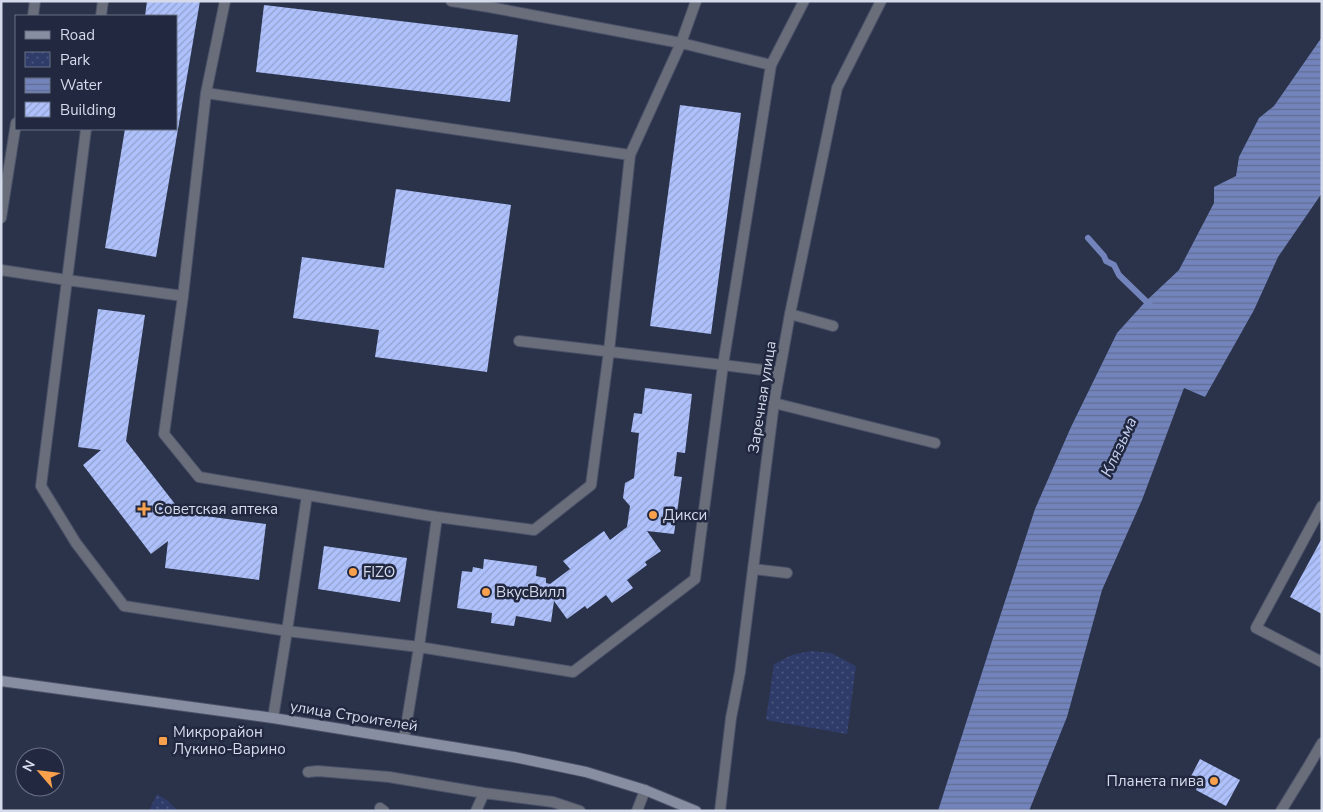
<svg xmlns="http://www.w3.org/2000/svg" width="1323" height="812" viewBox="0 0 1323 812" font-family="'Nunito Sans',sans-serif">
  <style>
    .park { fill: url(#park-dots) }
    .water { fill: url(#water-rules) }
    .lines { fill: none; stroke-linecap: round; stroke-linejoin: round }
    .stream { stroke: #7384bc; stroke-width: 6 }
    .building { fill: url(#building-hatch) }
    .lane-casing { stroke: #4a5168; stroke-width: 12 }
    .street-casing { stroke: #4a5168; stroke-width: 12 }
    .secondary-casing { stroke: #4a5168; stroke-width: 12 }
    .lane { stroke: #696e7a; stroke-width: 10 }
    .street { stroke: #696e7a; stroke-width: 10 }
    .secondary { stroke: #878ea2; stroke-width: 10 }
    .poi-dot { fill: #f9a04d; stroke: #212840; stroke-width: 2 }
    .labels { text-anchor: middle; dominant-baseline: central; stroke-width: 5; stroke-linejoin: round; paint-order: stroke }
    .street-label { font-size: 15px; fill: #d5dbeb; stroke: #212840 }
    .poi-label { font-size: 15px; fill: #d5dbeb; stroke: #212840; text-anchor: start }
    .water-label { font-size: 16px; font-style: italic; fill: #c7d2f2; stroke: #212840 }
  </style>
  <defs>
    <pattern id="park-dots" width="8" height="8" patternUnits="userSpaceOnUse" patternTransform="scale(1.25)"><rect width="8" height="8" fill="#2f3b69"/><path d="M2 2h.1M6 6h.1" fill="none" stroke="#4c577f" stroke-width="1.8" stroke-linecap="round"/></pattern>
    <pattern id="water-rules" width="6" height="5" patternUnits="userSpaceOnUse" patternTransform="scale(1.25)"><rect width="6" height="5" fill="#7384bc"/><path d="M0 2.5h6" fill="none" stroke="#616d93"/></pattern>
    <pattern id="building-hatch" width="6" height="6" patternUnits="userSpaceOnUse" patternTransform="scale(1.25)"><rect width="6" height="6" fill="#aec1fc"/><path d="M-1 1l2-2M0 6l6-6M5 7l2-2" fill="none" stroke="#92a1ce"/></pattern>
  </defs>
  <rect width="100%" height="100%" fill="#2b334b"/>
  <path class="park" d="M810,651L831,653L856,666L847,734L766,720L774,664L792,655Z
    M157,794L168,801L178,811H149Z"/>
  <path class="water" d="M1322,37V193L1278,257L1254,310L1205,397L1184,388L1142,500L1102,590L1067,717L1029,811H938L992,641L1035,509L1071,427L1117,333L1146,301L1179,270L1214,203V187L1236,176L1239,157L1259,118L1274,106Z"/>
  <g class="lines">
    <path class="stream" d="M1088,238L1104,256L1106,261L1114,265L1119,275L1151,306"/>
  </g>
  <path class="building" d="M147,1H200L156,257L105,248L125,129H176V16H145Z
    M264,5L518,35L510,102L256,72Z
    M680,105L741,113L711,334L650,326Z
    M396,189L511,205L487,372L375,357L379,330L293,318L302,257L384,268Z
    M98,309L145,315L126,441L182,513L266,524L259,580L165,568L168,541L151,554L83,465L101,450L78,447Z
    M645,388L692,394L685,453L677,452L674,476L682,477L674,534L647,531L661,551L645,562L647,565L627,580L633,588L612,603L606,595L587,609L585,606L567,619L554,601L551,622L516,616L514,626L491,623L492,613L457,608L462,571L472,572L473,567L483,569L484,559L537,566L536,576L546,578V583L550,584L570,569L563,561L604,531L610,540L627,527L630,506L623,498L625,483L634,478L639,433L631,432L634,413L642,414Z
    M1322,538V614L1290,597Z
    M324,546L407,558L400,602L318,589Z
    M1200,759L1240,780L1226,806L1196,790L1198,785L1189,780Z"/>
  <g class="lines">
    <g class="lane-casing">
      <path id="lane" d="M451,1L489,7L681,43L771,65
        M101,16L103,1
        M206,93L630,155
        M1,270L67,280L86,129
        M183,296L206,93L225,1
        M790,314L833,326
        M779,372L723,365L771,65L804,1
        M774,403L935,443
        M307,495L437,517
        M1322,506L1256,628L1322,662
        M753,569L787,573
        M273,718L287,631L307,495L199,477L164,434L183,296L67,280L41,486L76,543L124,606L287,631L419,647L573,672L695,579L723,365L519,341
        M404,739L419,647L437,517L534,530L591,485L609,351L630,155L681,43L696,1
        M308,772L318,771L389,777L484,793L553,802L580,811
        M380,808L384,811
        M476,811L484,793
        M637,811L645,790"/>
    </g>
    <g class="street-casing">
      <path id="street" d="M33,16L35,1
        M1,218L16,123
        M720,811L731,718L740,672L774,403L790,314L837,88L881,1
        M1281,811L1308,767L1322,743"/>
    </g>
    <g class="secondary-casing">
      <path id="secondary" d="M1,681L273,718L514,757L586,772L645,790L696,811"/>
    </g>
    <use href="#lane" class="lane"/>
    <use href="#street" class="street"/>
    <use href="#secondary" class="secondary"/>
  </g>
  <g class="poi-dot">
    <path d="M141.5 501.5h5v5h5v5h-5v5h-5v-5h-5v-5h5z"/>
    <circle cx="653" cy="515" r="5"/>
    <circle cx="353" cy="572" r="5"/>
    <circle cx="486" cy="592" r="5"/>
    <rect x="158" y="736" width="10" height="10" rx="2.5"/>
    <circle cx="1214" cy="781" r="5"/>
  </g>
  <g class="labels">
    <g class="street-label">
      <text transform="translate(762 397) rotate(-81)">Заречная улица</text>
      <text transform="translate(354 716) rotate(9)">улица Строителей</text>
    </g>
    <g class="poi-label">
      <text x="154" y="509">Советская аптека</text>
      <text x="663" y="515">Дикси</text>
      <text x="363" y="572">FIZO</text>
      <text x="496" y="592">ВкусВилл</text>
      <text x="173" y="732">Микрорайон<tspan x="173" dy="17">Лукино-Варино</tspan></text>
      <text x="1204" y="781" text-anchor="end">Планета пива</text>
    </g>
    <g class="water-label">
      <text transform="translate(1119 447) rotate(-65)">Клязьма</text>
    </g>
  </g>
  <rect width="1323" height="812" fill="none" stroke="#d5dbeb" stroke-width="5"/>
  <rect x="15" y="15" width="162" height="115" fill="#212840" stroke="#697084"/>
  <rect x="25" y="31" width="25" height="8" fill="#878ea2" stroke="#697084"/>
  <text x="60" y="40" font-size="15" fill="#d5dbeb">Road</text>
  <rect x="25" y="52" width="25" height="15" fill="url(#park-dots)" stroke="#697084"/>
  <text x="60" y="65" font-size="15" fill="#d5dbeb">Park</text>
  <rect x="25" y="78" width="25" height="15" fill="url(#water-rules)" stroke="#697084"/>
  <text x="60" y="90" font-size="15" fill="#d5dbeb">Water</text>
  <rect x="25" y="102" width="25" height="15" fill="url(#building-hatch)" stroke="#697084"/>
  <text x="60" y="115" font-size="15" fill="#d5dbeb">Building</text>
  <g transform="translate(40 772) rotate(298)"><circle r="24" fill="#212840" stroke="#697084"/>
  <path d="M0-4L9 19L0 12L-9 19Z" fill="#f9a04d"/>
  <text y="-8" font-size="14" font-weight="bold" text-anchor="middle" fill="#d5dbeb">N</text>
  </g>
</svg>
